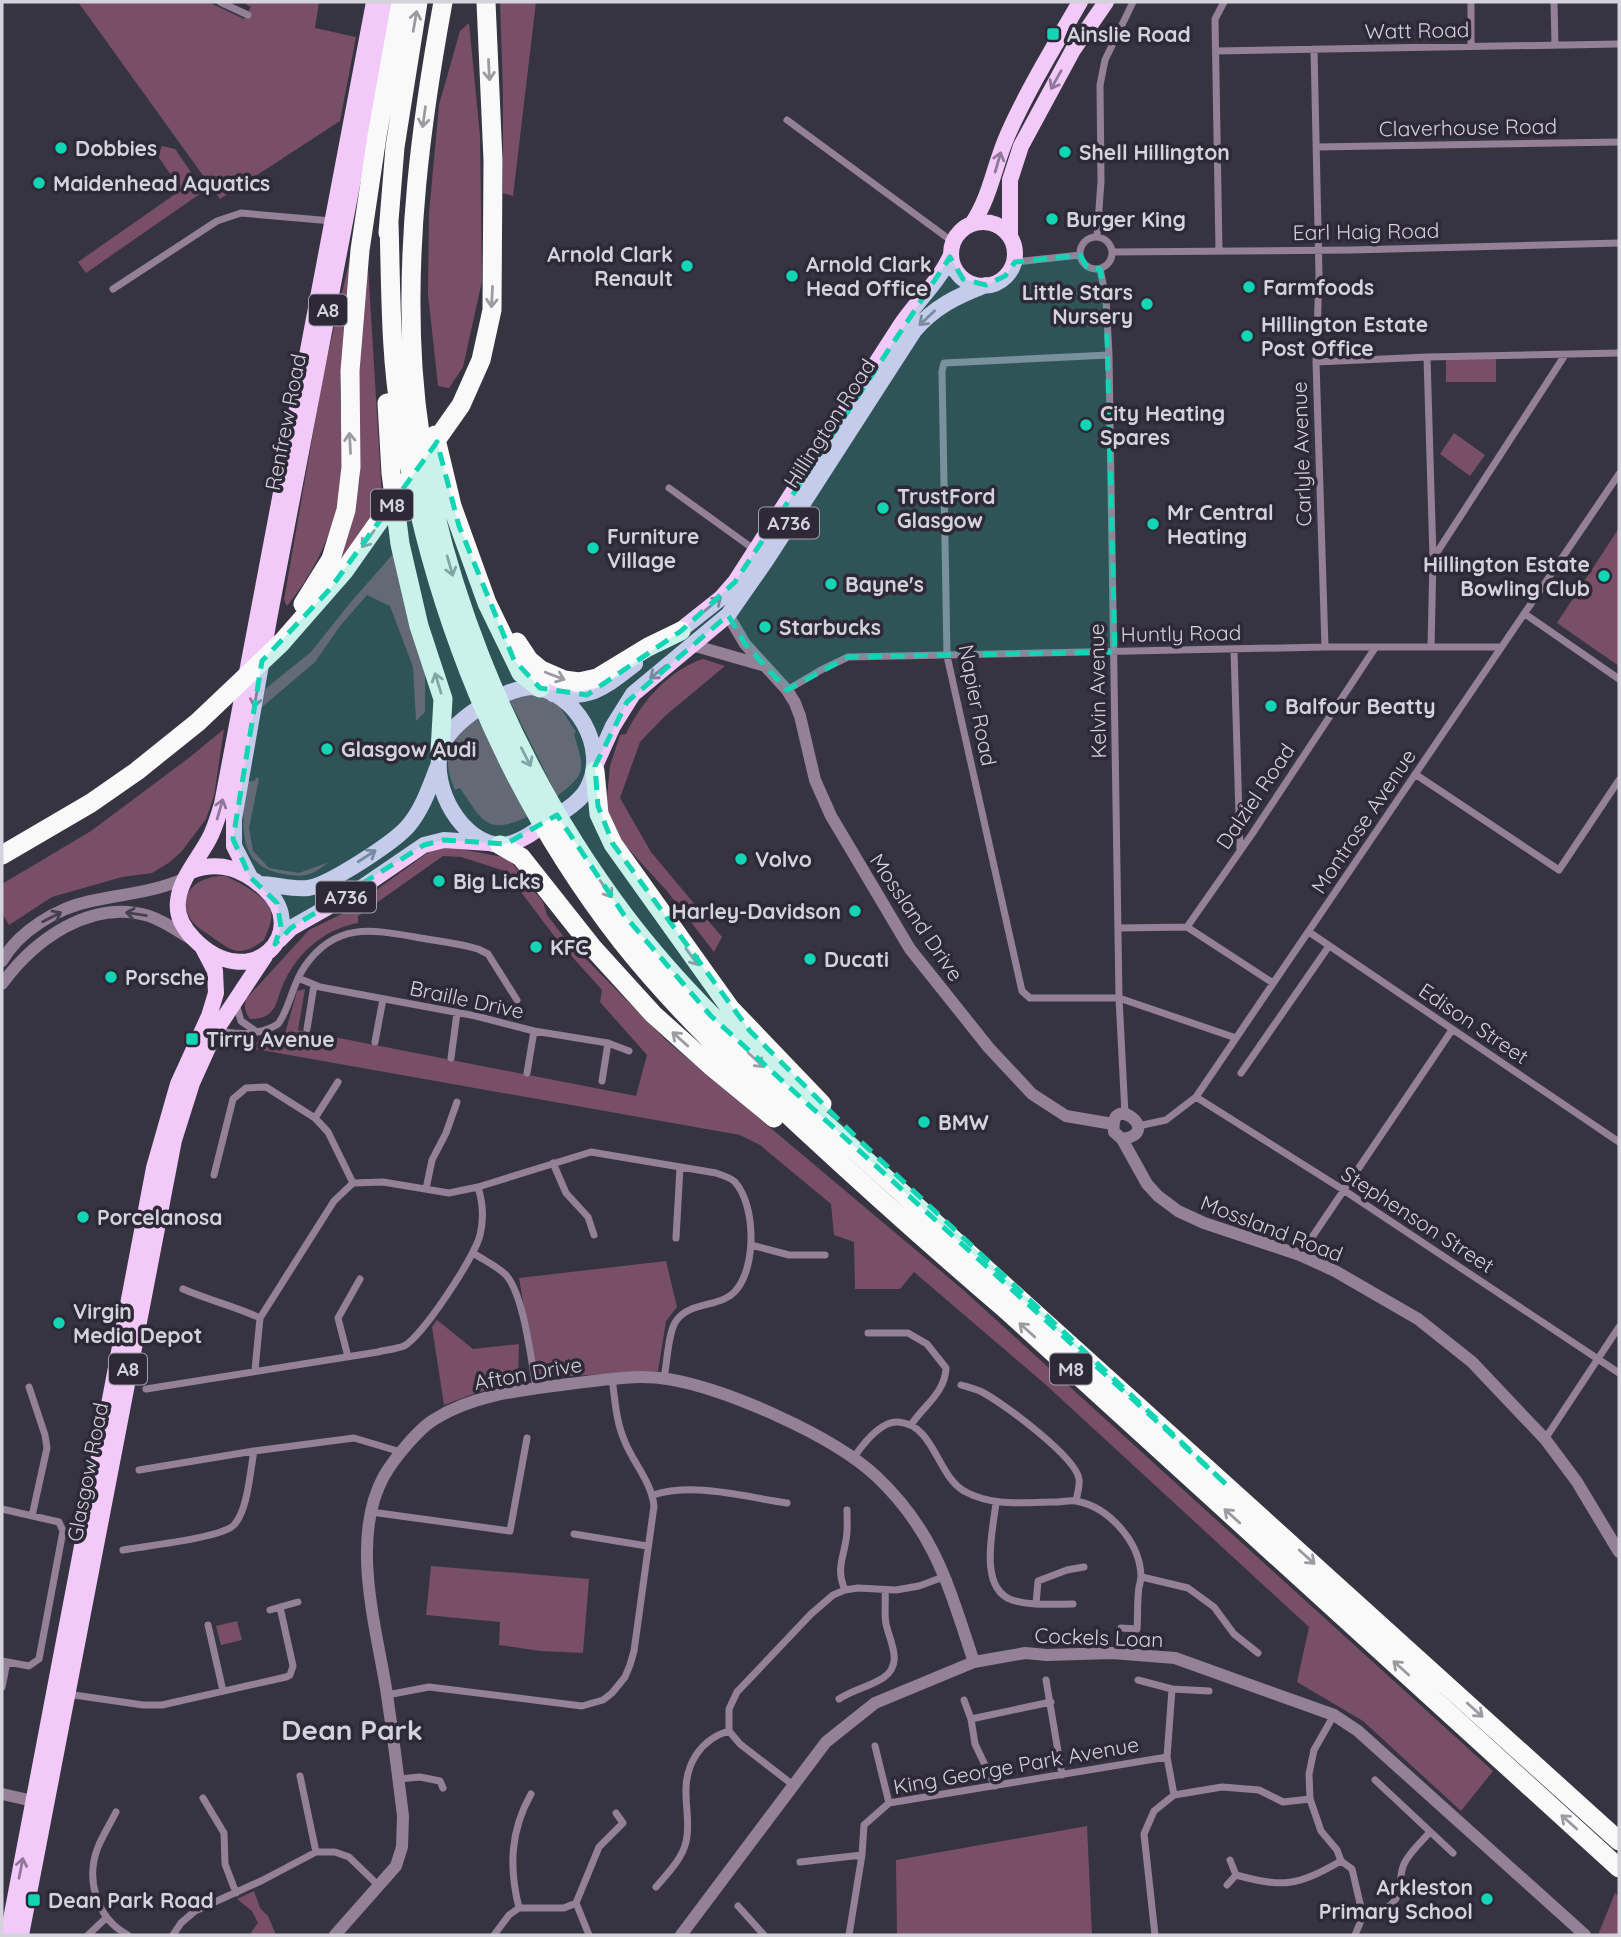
<svg xmlns="http://www.w3.org/2000/svg" width="1621" height="1937" viewBox="0 0 1621 1937" font-family="Quicksand,sans-serif">
  <style>
    .green { fill: #784f66 }
    .lines { fill: none; stroke-linecap: round; stroke-linejoin: round }
    .minor { stroke: #948097; stroke-width: 7 }
    .tertiary { stroke: #948097; stroke-width: 12 }
    .primary { stroke: #f2c9f9; stroke-width: 16 }
    .motorway { stroke: #f9f9f9; stroke-width: 19 }
    .oneway { stroke: #9d9ba2 }
    .oneway2 { stroke: #907998 }
    .oneway3 { stroke: #473f4f }
    .marked { fill: #11d5b4; fill-opacity: 0.2; stroke: #11d5b4; stroke-width: 5; stroke-dasharray: 14 9; stroke-linejoin: round }
    .poi-dot { fill: #11d5b4; stroke: #2d2937; stroke-width: 2.5 }
    .labels { text-anchor: middle; dominant-baseline: central; stroke-width: 7; stroke-linejoin: round; paint-order: stroke }
    .shield { fill: #2d2937; stroke: #a29faa; stroke-width: 2 }
    .shield-label { font-size: 19px; font-weight: bold; fill: #d4d2db }
    .street-label { font-size: 21px; fill: #d4d2db; stroke: #2d2937 }
    .poi-label { font-size: 21px; font-weight: bold; fill: #d4d2db; stroke: #2d2937; text-anchor: start }
    .district-label { font-size: 28px; font-weight: bold; fill: #d4d2db; stroke: #2d2937 }
  </style>
  <rect width="100%" height="100%" fill="#373442"/>
  <path class="green" d="M78,2H208L244,19L251,7L242,2H319L315,28L356,37L340,121L220,199Z
    M500,2H536L513,196L503,193V92Z
    M469,23L480,136L482,281L463,367L449,388L438,386L428,294L429,213L439,105L460,31Z
    M162,146L175,149L204,191L86,273L78,262L181,190L158,156Z
    M352,249C348,297 341,346 340,394C340,415 344,437 343,458C342,513 322,563 287,606L284,600L323,376Z
    M368,266L382,497L376,515L321,586L354,509L360,477L358,367Z
    M1446,359H1496V382H1446Z
    M1454,433L1485,455L1470,476L1440,454Z
    M1619,528V666L1557,623Z
    M393,554L425,661V712L416,721L413,667L390,606L367,595L340,626L315,662L261,708L265,689L311,652L350,603Z
    M703,659L725,666L665,716L640,742L620,798L651,852L722,937L714,952L667,891L622,842L606,808L610,766L620,735L626,734C641,702 669,670 703,659Z
    M532,692L558,704L576,732L574,734C584,769 588,773 557,796L508,697Z
    M477,718L527,817C486,836 482,820 460,788L455,790C440,754 449,741 477,718Z
    M224,729L214,796L206,819L182,851L170,862L152,873L122,877L52,897L9,925L2,913V884L91,831L190,757Z
    M257,777L259,779L249,828L253,851L269,868L299,873L329,862C311,875 307,878 284,874C233,866 244,821 245,782L254,781Z
    M445,846L508,858L543,902L547,915L564,937L667,1041L961,1288L1493,1771L1461,1811L1363,1721L1297,1682L1309,1627L1045,1384L914,1272L900,1289H855L854,1242L834,1235L831,1204L760,1145L740,1135L221,1043L264,1042L285,1034L297,991L305,989L298,1030L636,1096L647,1055L600,1002L602,990L558,941L505,871L461,857L443,856L358,916V923C323,929 295,955 282,987C278,996 277,1006 271,1012C265,1018 258,1019 250,1019C245,1012 244,1007 246,999L309,930L346,912L433,849Z
    M225,876C238,881 264,896 270,908C274,918 268,931 264,940C257,945 249,951 239,951C231,951 222,944 215,939C206,932 192,926 188,914C178,888 204,875 225,876Z
    M666,1261L677,1307L666,1321L658,1371L536,1378L519,1278Z
    M437,1320L473,1349L519,1344L518,1381L473,1394L444,1405L432,1327Z
    M431,1566L589,1579L583,1653L540,1651L499,1645L500,1622L426,1615Z
    M237,1621L242,1640L221,1645L216,1626Z
    M1087,1826L1092,1935H897L896,1860Z
    M254,1891L260,1908L268,1916L276,1935H249L258,1923L252,1911L237,1899Z
    M1615,1893L1619,1897V1935H1598Z"/>
  <g class="lines">
    <path class="minor" d="M220,2L248,15
      M1471,2V46
      M1554,2L1555,45
      M1314,49L1319,275L1316,362L1325,647
      M1216,51L1619,44
      M787,120L953,242
      M1317,147L1619,142
      M1080 253a16 16 0 1 1 32 0a16 16 0 1 1-32 0Z
      M1097,237L1101,181L1100,85L1105,60L1133,2
      M1219,250L1215,19L1224,2
      M1112,252L1352,250L1619,243
      M1015,262L1080,255
      M1100,269L1106,298L1109,355L1119,998L1125,1114
      M113,289L217,221L241,213L332,221
      M1109,355L944,363L942,371L947,656L1022,991L1030,998H1119L1236,1038
      M1427,357L1433,558L1431,647
      M1316,362L1427,357L1619,353
      M669,488L755,550
      M1434,557L1565,355
      M1525,614L1619,679
      M1234,650L1240,849
      M787,690L821,670L848,657L1325,647H1501
      M1415,774L1559,870L1619,780
      M1187,927L1252,834L1375,648
      M1119,928L1187,927L1273,983
      M1309,932L1619,1142
      M298,978L320,987L476,1016L534,1031L608,1043L629,1051
      M236,1004L241,1021L257,1032
      M307,1029L314,985
      M215,1030C236,1035 259,1036 278,1024C290,1008 292,984 305,966C335,923 370,929 415,937C436,941 458,943 478,949L488,954L517,1000
      M375,1042L383,999
      M451,1058L457,1013
      M527,1073L534,1031
      M1241,1073L1329,946
      M602,1081L608,1043
      M1196,1097L1342,1189L1619,1373
      M315,1118L338,1082
      M1138,1126L1166,1120L1196,1097L1619,474
      M553,1163L566,1193L588,1217L594,1235
      M214,1175L233,1099L246,1088L266,1087L315,1118L328,1132L353,1183
      M426,1189L432,1160L446,1133L457,1102
      M676,1238L680,1167
      M751,1245L789,1255H825
      M473,1253C484,1260 497,1266 506,1275C524,1295 531,1360 536,1387
      M1300,1255L1452,1030
      M183,1289C208,1300 235,1306 260,1318
      M868,1333H908L927,1344L946,1368C945,1393 924,1405 911,1425
      M348,1357L338,1318L360,1279
      M255,1370L260,1318L334,1201L353,1183L383,1182L449,1193L478,1187L591,1152L716,1173C722,1175 731,1178 735,1182C756,1206 756,1265 737,1289C722,1309 690,1300 676,1321C668,1332 667,1364 664,1378
      M961,1385C968,1387 976,1389 982,1392C1003,1403 1076,1457 1079,1479C1080,1486 1077,1495 1076,1501
      M29,1387L45,1435L47,1448L32,1516
      M146,1389L378,1352C386,1350 396,1349 404,1346C422,1337 476,1255 480,1235C484,1219 483,1203 478,1187
      M1545,1439L1619,1327
      M854,1457C863,1444 881,1421 898,1422C935,1424 937,1478 966,1492C994,1507 1024,1502 1055,1502C1061,1502 1069,1500 1076,1501C1109,1507 1140,1542 1141,1576C1141,1580 1140,1583 1139,1587C1137,1600 1138,1615 1137,1629L1121,1628
      M139,1470L254,1451L354,1438L401,1452
      M653,1495C695,1482 744,1497 787,1503
      M996,1503C993,1530 978,1588 1012,1600C1030,1606 1053,1604 1073,1604
      M2,1509L59,1522L63,1531L39,1659L29,1666L2,1661
      M371,1512L510,1531L527,1438
      M574,1534L647,1546
      M123,1550C144,1546 222,1538 234,1525C248,1510 250,1471 254,1451
      M1142,1577L1188,1588L1214,1607L1234,1634L1258,1653
      M845,1590C836,1570 843,1559 846,1540C848,1530 847,1520 847,1510
      M1036,1604L1038,1581L1067,1570L1084,1567
      M270,1610L280,1607
      M208,1625L223,1691
      M1046,1680L1062,1775
      M1138,1680L1172,1689L1209,1691
      M2,1687L7,1662
      M67,1694L143,1705H162L286,1677L290,1675L293,1666L280,1607L298,1602
      M387,1695L429,1687L582,1706L603,1700L612,1693L625,1677L630,1665L634,1651L654,1506C651,1481 634,1464 625,1442C616,1422 615,1400 612,1378
      M839,1699C852,1690 869,1687 883,1678C904,1664 890,1642 886,1624C884,1614 886,1601 885,1591
      M964,1700L971,1719L975,1744L995,1786
      M1334,1715L1314,1750L1309,1774L1310,1799L1321,1831L1337,1850L1341,1861L1352,1869L1363,1916L1355,1935
      M971,1719L1051,1702
      M875,1746L889,1803
      M300,1776L316,1852
      M399,1779L420,1777L440,1781L443,1788
      M1375,1780L1453,1853
      M793,1785L740,1744L729,1731V1709L737,1692L811,1614L833,1595L845,1590L858,1588L896,1590L919,1586L946,1576
      M1174,1795L1222,1787L1259,1790L1283,1802L1310,1799
      M203,1798L224,1833L225,1864L236,1893
      M116,1812C110,1824 103,1835 98,1847C85,1880 97,1919 128,1935
      M800,1862L862,1855
      M1236,1875C1284,1888 1297,1886 1341,1861
      M1227,1885L1236,1875L1230,1860
      M656,1887C668,1873 682,1859 686,1842C690,1824 686,1810 686,1793C685,1764 701,1739 729,1731
      M576,1903L589,1935
      M738,1906L764,1935
      M519,1908H564L576,1903L599,1847L623,1823L616,1813
      M1363,1916C1379,1913 1397,1907 1400,1888C1401,1878 1400,1871 1405,1862C1411,1851 1422,1841 1430,1832
      M88,1935L106,1918
      M173,1935L181,1923L195,1911L263,1880L316,1852H335L349,1857L379,1886
      M494,1935L509,1915L519,1908C509,1868 510,1831 531,1794
      M849,1935L862,1855L864,1825L889,1803L1167,1757
      M1155,1935L1144,1834L1154,1811L1174,1795L1167,1757L1172,1689"/>
    <path class="tertiary" d="M728,615L745,644L787,690L795,703L800,716L815,780L831,816L910,949L989,1048L1032,1094L1066,1116L1113,1124
      M692,645L762,665
      M2,961C19,931 57,908 91,901C123,894 155,892 186,878
      M2,984C34,940 91,898 149,916C164,921 178,931 191,939
      M1122,1139C1165,1133 1108,1090 1114,1132L1122,1139L1147,1184L1158,1196L1178,1211L1204,1223L1300,1255L1335,1271L1418,1319L1472,1362L1545,1439L1577,1482L1619,1552
      M2,1794L33,1801
      M335,1935L396,1866L402,1847L403,1816C398,1775 393,1735 387,1695C377,1629 349,1539 384,1476C393,1460 419,1428 435,1419C475,1394 524,1390 569,1384C601,1380 636,1374 668,1379C727,1389 834,1436 877,1477C936,1533 949,1588 974,1662
      M681,1935L826,1742L875,1703L974,1662L1025,1653L1047,1655L1112,1653L1175,1658L1334,1715L1358,1731L1585,1935"/>
    <path class="primary" d="M951 254a32 32 0 1 1 64 0a32 32 0 1 1-64 0Z
      M972,224C991,196 994,165 1008,134C1028,89 1055,45 1080,2
      M1010,236V180L1021,146L1073,50L1106,2
      M673,636L721,598L735,582L900,326C916,302 938,283 950,257
      M531,687C576,690 608,748 588,787C580,804 558,814 544,825C532,833 516,845 501,845C461,843 432,788 440,752C447,722 502,689 531,687Z
      M553,694C592,700 606,686 635,664
      M595,766L613,726L633,694L728,615L767,559L914,331C934,307 957,296 986,285
      M191,871C220,860 243,869 265,889C312,931 251,997 194,939C184,929 176,917 178,901C180,879 199,858 209,839C215,828 218,816 222,804L374,2
      M250,877L234,846V819L269,619L387,2
      M259,884C275,884 292,890 308,888C329,885 395,842 409,825C423,808 430,786 438,766
      M279,940L291,928L358,890L424,845L444,840L489,843
      M8,1935L154,1168L178,1084L209,1016L216,993L215,971L203,948
      M21,1935L174,1140L192,1083L216,1030L265,956"/>
    <path class="motorway" d="M443,2C421,122 405,245 413,368C426,561 509,762 624,915C681,991 750,1054 819,1118L1619,1841
      M389,223C391,288 390,354 401,418C431,609 503,789 622,942C675,1009 737,1067 799,1125C867,1188 935,1249 1004,1308L1619,1868
      M388,233L395,147L418,2
      M387,403L391,473L400,544L419,626L443,699L440,751
      M435,435L452,506L487,603L521,673L540,688
      M303,604L331,559L346,510L351,467L350,371L360,250L377,136L401,2
      M517,642L529,660L541,670L564,680L579,682L597,678L648,647L681,631
      M595,771L599,814L613,844L730,1008L822,1104
      M500,845L521,857L593,948L653,1014L712,1067L774,1118
      M2,855L91,803L137,771L198,722L281,643L344,571L461,405L481,360L492,310L493,160L486,2"/>
  </g>
  <defs><path id="oneway-shaft" d="M-6 0H5M1.5-3L5.5 0L1.5 3" fill="none" stroke-width="1.6" stroke-linecap="round" stroke-linejoin="round" transform="scale(1.75)"/></defs>
  <g class="oneway">
    <use href="#oneway-shaft" transform="translate(415 21) rotate(-80)"/>
    <use href="#oneway-shaft" transform="translate(489 70) rotate(87)"/>
    <use href="#oneway-shaft" transform="translate(424 117) rotate(98)"/>
    <use href="#oneway-shaft" transform="translate(492 297) rotate(93)"/>
    <use href="#oneway-shaft" transform="translate(350 443) rotate(-93)"/>
    <use href="#oneway-shaft" transform="translate(368 539) rotate(126)"/>
    <use href="#oneway-shaft" transform="translate(450 566) rotate(74)"/>
    <use href="#oneway-shaft" transform="translate(555 676) rotate(21)"/>
    <use href="#oneway-shaft" transform="translate(438 683) rotate(-107)"/>
    <use href="#oneway-shaft" transform="translate(526 757) rotate(63)"/>
    <use href="#oneway-shaft" transform="translate(606 889) rotate(55)"/>
    <use href="#oneway-shaft" transform="translate(692 957) rotate(54)"/>
    <use href="#oneway-shaft" transform="translate(680 1039) rotate(-138)"/>
    <use href="#oneway-shaft" transform="translate(756 1060) rotate(43)"/>
    <use href="#oneway-shaft" transform="translate(1027 1330) rotate(-138)"/>
    <use href="#oneway-shaft" transform="translate(1232 1516) rotate(-138)"/>
    <use href="#oneway-shaft" transform="translate(1307 1557) rotate(42)"/>
    <use href="#oneway-shaft" transform="translate(1401 1668) rotate(-138)"/>
    <use href="#oneway-shaft" transform="translate(1475 1710) rotate(42)"/>
    <use href="#oneway-shaft" transform="translate(1569 1822) rotate(-138)"/>
  </g>
  <g class="oneway2">
    <use href="#oneway-shaft" transform="translate(1056 80) rotate(119)"/>
    <use href="#oneway-shaft" transform="translate(998 162) rotate(-74)"/>
    <use href="#oneway-shaft" transform="translate(927 318) rotate(137)"/>
    <use href="#oneway-shaft" transform="translate(713 604) rotate(-40)"/>
    <use href="#oneway-shaft" transform="translate(658 672) rotate(141)"/>
    <use href="#oneway-shaft" transform="translate(256 697) rotate(100)"/>
    <use href="#oneway-shaft" transform="translate(220 809) rotate(-74)"/>
    <use href="#oneway-shaft" transform="translate(367 856) rotate(-33)"/>
    <use href="#oneway-shaft" transform="translate(21 1868) rotate(-79)"/>
  </g>
  <g class="oneway3">
    <use href="#oneway-shaft" transform="translate(136 914) rotate(-171)"/>
    <use href="#oneway-shaft" transform="translate(52 917) rotate(-27)"/>
  </g>
  <path class="marked" d="M1080,255L1087,267L1100,269L1106,298L1115,652L848,657L787,690L745,644L728,615L627,702L595,766L598,806L613,844L750,1031L857,1138L1228,1486L711,1016L624,915L557,815L506,844L444,840L424,845L291,928L275,944L281,927L277,903L250,877L233,839L262,661L330,589L437,442L459,526L514,660L540,688L587,695L681,631L735,582L950,257L963,279L986,285L1005,276L1015,262Z"/>
  <g class="poi-dot">
    <rect x="1046" y="27" width="14" height="14" rx="3.5"/>
    <circle cx="61" cy="148" r="7"/>
    <circle cx="1065" cy="152" r="7"/>
    <circle cx="39" cy="183" r="7"/>
    <circle cx="1052" cy="219" r="7"/>
    <circle cx="687" cy="266" r="7"/>
    <circle cx="792" cy="276" r="7"/>
    <circle cx="1249" cy="287" r="7"/>
    <circle cx="1147" cy="304" r="7"/>
    <circle cx="1247" cy="336" r="7"/>
    <circle cx="1086" cy="425" r="7"/>
    <circle cx="883" cy="508" r="7"/>
    <circle cx="1153" cy="524" r="7"/>
    <circle cx="593" cy="548" r="7"/>
    <circle cx="1604" cy="576" r="7"/>
    <circle cx="831" cy="584" r="7"/>
    <circle cx="765" cy="627" r="7"/>
    <circle cx="1271" cy="706" r="7"/>
    <circle cx="327" cy="749" r="7"/>
    <circle cx="741" cy="859" r="7"/>
    <circle cx="439" cy="881" r="7"/>
    <circle cx="855" cy="911" r="7"/>
    <circle cx="536" cy="947" r="7"/>
    <circle cx="810" cy="959" r="7"/>
    <circle cx="111" cy="977" r="7"/>
    <rect x="185" y="1032" width="14" height="14" rx="3.5"/>
    <circle cx="924" cy="1122" r="7"/>
    <circle cx="83" cy="1217" r="7"/>
    <circle cx="59" cy="1323" r="7"/>
    <circle cx="1487" cy="1899" r="7"/>
    <rect x="27" y="1893" width="14" height="14" rx="3.5"/>
  </g>
  <g class="labels">
    <g class="shield">
      <rect x="309" y="294.5" width="38" height="31" rx="5"/>
      <rect x="371" y="489.5" width="42" height="31" rx="5"/>
      <rect x="759" y="507.5" width="60" height="31" rx="5"/>
      <rect x="316" y="881.5" width="60" height="31" rx="5"/>
      <rect x="109" y="1353.5" width="38" height="31" rx="5"/>
      <rect x="1050" y="1353.5" width="42" height="31" rx="5"/>
    </g>
    <g class="shield-label">
      <text x="328" y="310">A8</text>
      <text x="392" y="505">M8</text>
      <text x="789" y="523">A736</text>
      <text x="346" y="897">A736</text>
      <text x="128" y="1369">A8</text>
      <text x="1071" y="1369">M8</text>
    </g>
    <g class="street-label">
      <text transform="translate(1417 30) rotate(-1)">Watt Road</text>
      <text transform="translate(1468 127) rotate(-1)">Claverhouse Road</text>
      <text transform="translate(1366 231) rotate(-1)">Earl Haig Road</text>
      <text transform="translate(285 422) rotate(-79)">Renfrew Road</text>
      <text transform="translate(829 423) rotate(-57)">Hillington Road</text>
      <text transform="translate(1301 454) rotate(-92)">Carlyle Avenue</text>
      <text transform="translate(1181 633) rotate(-1)">Huntly Road</text>
      <text transform="translate(1097 691) rotate(-91)">Kelvin Avenue</text>
      <text transform="translate(978 705) rotate(79)">Napier Road</text>
      <text transform="translate(1255 796) rotate(-56)">Dalziel Road</text>
      <text transform="translate(1363 821) rotate(-56)">Montrose Avenue</text>
      <text transform="translate(917 917) rotate(56)">Mossland Drive</text>
      <text transform="translate(467 999) rotate(12)">Braille Drive</text>
      <text transform="translate(1474 1023) rotate(34)">Edison Street</text>
      <text transform="translate(1418 1219) rotate(33)">Stephenson Street</text>
      <text transform="translate(1272 1228) rotate(21)">Mossland Road</text>
      <text transform="translate(528 1373) rotate(-10)">Afton Drive</text>
      <text transform="translate(87 1472) rotate(-79)">Glasgow Road</text>
      <text transform="translate(1099 1637) rotate(2)">Cockels Loan</text>
      <text transform="translate(1016 1765) rotate(-10)">King George Park Avenue</text>
    </g>
    <g class="poi-label">
      <text x="1067" y="34">Ainslie Road</text>
      <text x="75" y="148">Dobbies</text>
      <text x="1079" y="152">Shell Hillington</text>
      <text x="53" y="183">Maidenhead Aquatics</text>
      <text x="1066" y="219">Burger King</text>
      <text x="673" y="254" text-anchor="end">Arnold Clark<tspan x="673" dy="24">Renault</tspan></text>
      <text x="806" y="264">Arnold Clark<tspan x="806" dy="24">Head Office</tspan></text>
      <text x="1263" y="287">Farmfoods</text>
      <text x="1133" y="292" text-anchor="end">Little Stars<tspan x="1133" dy="24">Nursery</tspan></text>
      <text x="1261" y="324">Hillington Estate<tspan x="1261" dy="24">Post Office</tspan></text>
      <text x="1100" y="413">City Heating<tspan x="1100" dy="24">Spares</tspan></text>
      <text x="897" y="496">TrustFord<tspan x="897" dy="24">Glasgow</tspan></text>
      <text x="1167" y="512">Mr Central<tspan x="1167" dy="24">Heating</tspan></text>
      <text x="607" y="536">Furniture<tspan x="607" dy="24">Village</tspan></text>
      <text x="1590" y="564" text-anchor="end">Hillington Estate<tspan x="1590" dy="24">Bowling Club</tspan></text>
      <text x="845" y="584">Bayne's</text>
      <text x="779" y="627">Starbucks</text>
      <text x="1285" y="706">Balfour Beatty</text>
      <text x="341" y="749">Glasgow Audi</text>
      <text x="755" y="859">Volvo</text>
      <text x="453" y="881">Big Licks</text>
      <text x="841" y="911" text-anchor="end">Harley-Davidson</text>
      <text x="550" y="947">KFC</text>
      <text x="824" y="959">Ducati</text>
      <text x="125" y="977">Porsche</text>
      <text x="206" y="1039">Tirry Avenue</text>
      <text x="938" y="1122">BMW</text>
      <text x="97" y="1217">Porcelanosa</text>
      <text x="73" y="1311">Virgin<tspan x="73" dy="24">Media Depot</tspan></text>
      <text x="1473" y="1887" text-anchor="end">Arkleston<tspan x="1473" dy="24">Primary School</tspan></text>
      <text x="48" y="1900">Dean Park Road</text>
    </g>
    <g class="district-label">
      <text x="352" y="1729">Dean Park</text>
    </g>
  </g>
  <rect width="1621" height="1937" fill="none" stroke="#d4d2db" stroke-width="7"/>
</svg>
